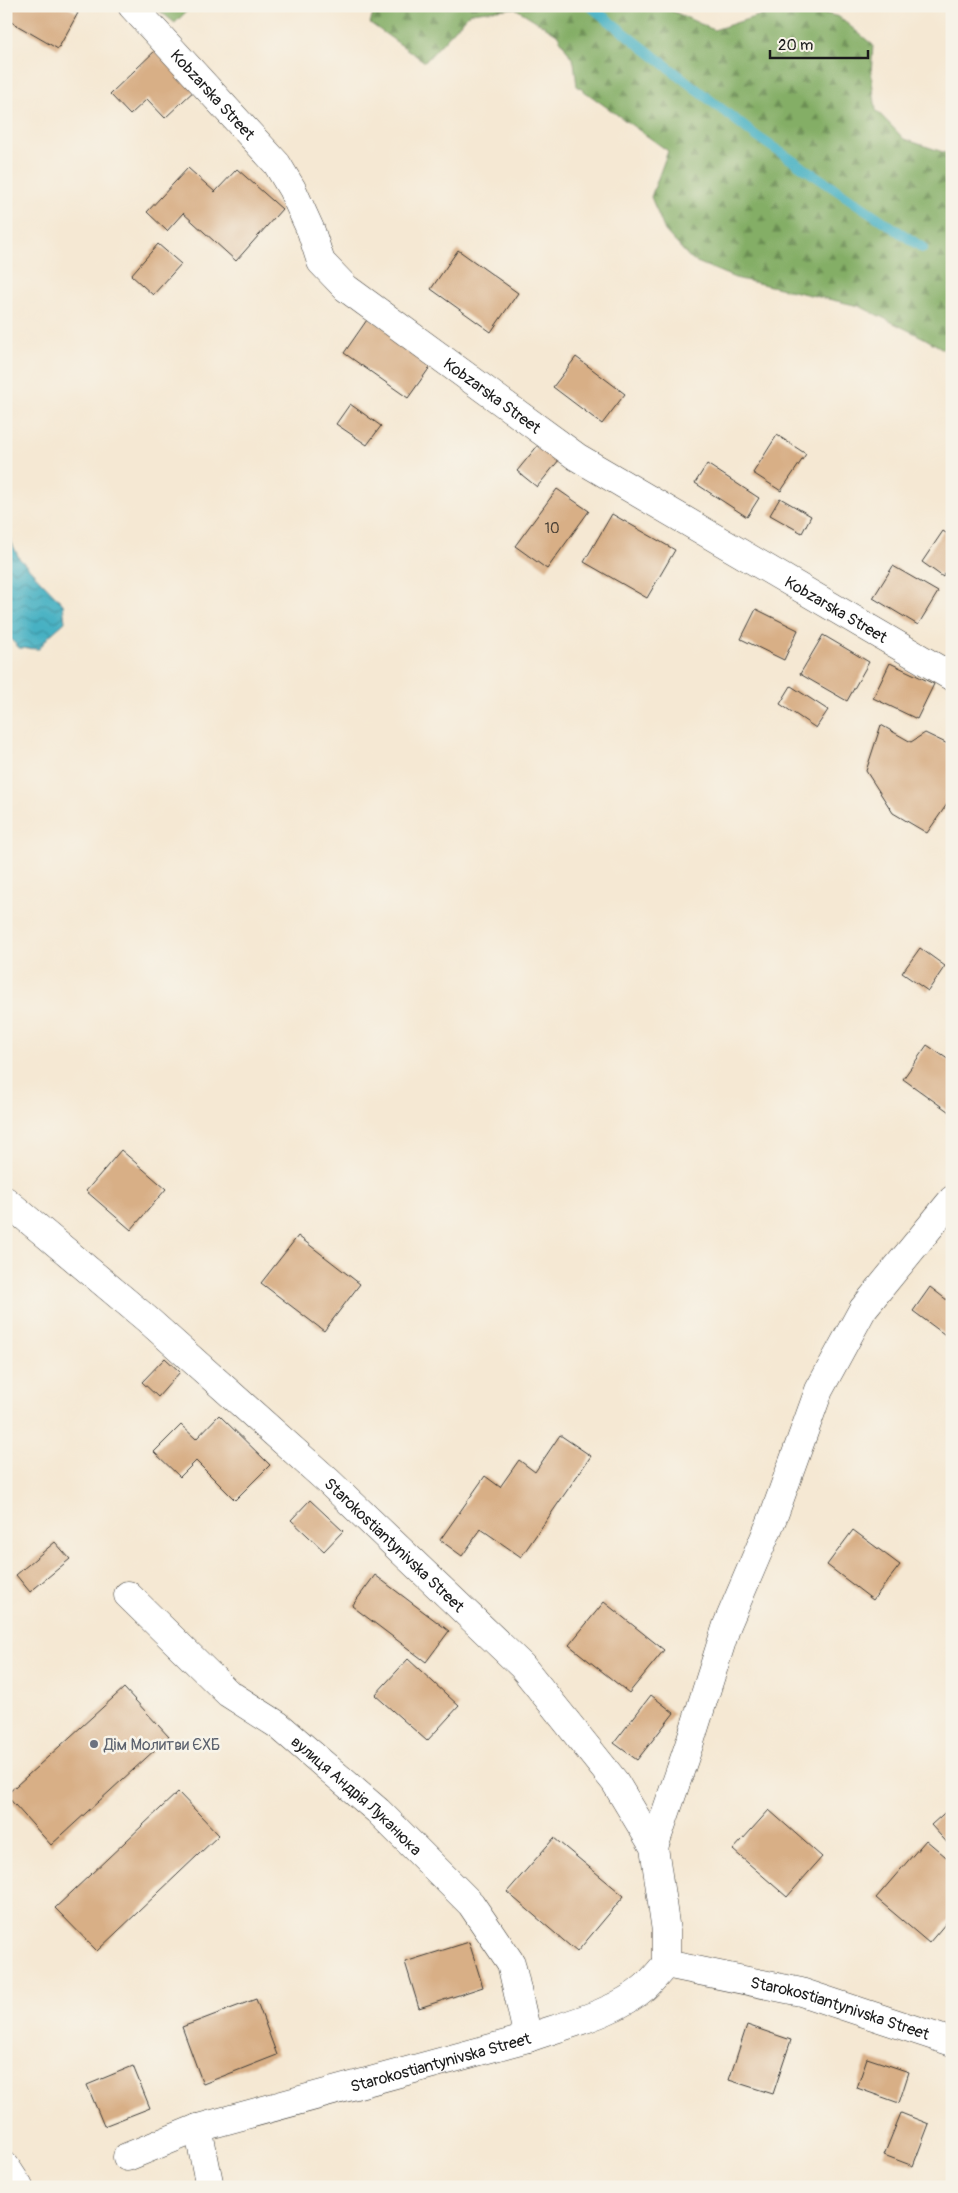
<svg xmlns="http://www.w3.org/2000/svg" width="958" height="2193" viewBox="0 0 958 2193" font-family="Pangolin,sans-serif">
<style>
.forest{fill:url(#forest-firs);stroke:#506541}
.water{fill:url(#water-waves);stroke:#316670}
.lines{fill:none;stroke-linecap:round;stroke-linejoin:round}
.stream{stroke:#46b1c3;stroke-width:10}
.building{fill:#d8af86}
.minor-casing{stroke:#3d3b37;stroke-width:29}
.major-casing{stroke:#3d3b37;stroke-width:29}
.minor{stroke:#fff;stroke-width:28}
.major{stroke:#fff;stroke-width:28}
.worship-dot{fill:#6b7280;stroke:#f7f3e8;stroke-width:2}
.labels{text-anchor:middle;stroke-width:5;stroke-linejoin:round;paint-order:stroke}
.number-label{font-size:14px;fill:#4b4136}
.street-label{font-size:16px;fill:#1c1c1c;stroke:#f7f3e8}
.worship-label{font-size:16px;fill:#5b616d;stroke:#f7f3e8;text-anchor:start}
</style>
<defs>
<pattern id="forest-firs" width="22" height="20" patternUnits="userSpaceOnUse" patternTransform="scale(1.25)"><rect width="22" height="20" fill="#84ae66"/><path d="M5 1l3.5 6h-7zM16 11l3.5 6h-7z" fill="#6b8d53"/></pattern>
<pattern id="water-waves" width="16" height="10" patternUnits="userSpaceOnUse" patternTransform="scale(1.25)"><rect width="16" height="10" fill="#46b1c3"/><path d="M0 5q4-4 8 0t8 0" fill="none" stroke="#3a8f9e"/></pattern>
</defs>
<rect width="100%" height="100%" fill="#f7f3e8"/>
<filter id="ink" filterUnits="userSpaceOnUse"><feTurbulence type="fractalNoise" baseFrequency=".02" numOctaves="2"/><feDisplacementMap in="SourceGraphic" scale="10" xChannelSelector="R" yChannelSelector="G"/><feConvolveMatrix kernelMatrix="1 2 1 2 8 2 1 2 1" color-interpolation-filters="sRGB"/></filter>
<filter id="wash" filterUnits="userSpaceOnUse"><feTurbulence type="fractalNoise" baseFrequency=".0096" numOctaves="4" result="noise"/><feDisplacementMap in="SourceGraphic" scale="20" xChannelSelector="R" yChannelSelector="G"/><feGaussianBlur stdDeviation="1.12" result="paint"/><feColorMatrix in="noise" values="0 0 0 0 0 0 0 0 0 0 0 0 0 0 0 0 0 1.4 0 .05"/><feComposite in="paint" operator="in"/></filter>
<g filter="url(#wash)">
<rect width="100%" height="100%" fill="#f5e8d3"/>
<path class="forest" d="M 153,6 L 192,6 L 175,23 Z
M 376,6 L 667,6 L 670,10 L 714,30 L 751,18 L 797,6 L 839,17 L 873,45 L 871,74 L 876,110 L 904,139 L 952,155 L 952,354 L 924,338 L 859,306 L 735,278 L 692,260 L 665,231 L 651,197 L 668,151 L 577,86 L 574,62 L 557,34 L 515,8 L 470,13 L 425,62 L 370,23 Z"/>
<path class="water" d="M 6,531 L 19,558 L 63,604 L 65,622 L 49,636 L 39,649 L 19,648 L 6,634 Z"/>
<g class="lines">
<path class="stream" d="M 590,6 L 756,136 L 923,248"/>
</g>
<g id="blocks">
<path class="building" d="M 6,6 L 65,6 L 78,13 L 58,49 L 6,19 Z
M 159,47 L 198,87 L 165,118 L 147,99 L 130,115 L 110,94 Z
M 188,168 L 215,192 L 237,169 L 282,209 L 236,261 L 183,213 L 167,231 L 147,212 Z
M 158,244 L 181,264 L 153,295 L 131,275 Z
M 458,250 L 518,293 L 491,332 L 431,289 Z
M 369,317 L 433,363 L 408,398 L 344,353 Z
M 576,357 L 625,394 L 602,424 L 553,387 Z
M 350,404 L 381,426 L 367,445 L 336,424 Z
M 777,435 L 806,454 L 781,491 L 753,473 Z
M 539,444 L 559,460 L 537,487 L 517,471 Z
M 707,464 L 759,498 L 747,517 L 695,483 Z
M 557,489 L 589,511 L 547,569 L 515,546 Z
M 780,498 L 811,516 L 802,533 L 770,515 Z
M 612,514 L 675,550 L 647,598 L 584,562 Z
M 943,531 L 952,537 L 952,563 L 943,577 L 922,562 Z
M 893,566 L 938,592 L 918,625 L 873,598 Z
M 756,609 L 798,630 L 784,660 L 741,639 Z
M 823,635 L 869,662 L 847,701 L 800,674 Z
M 890,663 L 934,684 L 917,719 L 873,698 Z
M 791,686 L 828,710 L 816,728 L 780,704 Z
M 881,725 L 911,742 L 925,733 L 952,746 L 952,797 L 927,833 L 893,813 L 866,771 Z
M 920,948 L 945,966 L 928,991 L 902,973 Z
M 927,1045 L 952,1062 L 952,1114 L 903,1079 Z
M 121,1150 L 166,1189 L 131,1230 L 86,1191 Z
M 298,1236 L 360,1284 L 324,1331 L 261,1283 Z
M 930,1287 L 952,1304 L 952,1340 L 913,1311 Z
M 165,1358 L 180,1372 L 158,1397 L 142,1382 Z
M 219,1415 L 270,1465 L 235,1500 L 196,1461 L 180,1477 L 154,1452 L 181,1425 L 196,1439 Z
M 560,1435 L 591,1456 L 521,1557 L 481,1529 L 462,1556 L 440,1540 L 485,1476 L 500,1487 L 519,1460 L 535,1472 Z
M 310,1500 L 343,1531 L 324,1551 L 291,1520 Z
M 853,1530 L 900,1565 L 873,1600 L 827,1565 Z
M 55,1542 L 70,1559 L 30,1592 L 16,1575 Z
M 375,1575 L 449,1631 L 426,1662 L 352,1606 Z
M 604,1602 L 664,1650 L 629,1693 L 569,1645 Z
M 408,1659 L 459,1706 L 427,1741 L 375,1695 Z
M 124,1688 L 169,1737 L 51,1845 L 6,1795 Z
M 651,1695 L 674,1713 L 637,1760 L 614,1743 Z
M 178,1792 L 219,1835 L 97,1951 L 55,1908 Z
M 952,1806 L 952,1848 L 931,1825 Z
M 769,1810 L 822,1857 L 787,1897 L 733,1850 Z
M 554,1838 L 624,1896 L 577,1952 L 507,1892 Z
M 926,1840 L 952,1862 L 952,1916 L 929,1943 L 876,1898 Z
M 469,1942 L 483,1987 L 419,2008 L 405,1962 Z
M 256,1999 L 277,2055 L 203,2084 L 182,2027 Z
M 747,2025 L 791,2040 L 773,2094 L 729,2080 Z
M 867,2058 L 909,2072 L 899,2103 L 857,2088 Z
M 133,2066 L 150,2108 L 104,2126 L 87,2085 Z
M 901,2113 L 929,2124 L 913,2166 L 884,2155 Z"/>
</g>
</g>
<g filter="url(#ink)">
<use href="#blocks" fill-opacity="0" stroke="#3d3b37" stroke-width="1"/>
<g class="lines">
<g class="minor-casing">
<g id="minor">
<path id="s1" d="M 132,6 L 277,164 L 292,189 L 311,231 L 321,262 L 346,288 L 577,457 L 952,677"/>
<path id="s2" d="M 6,1201 L 148,1320 L 328,1481 L 522,1666 L 615,1782 L 654,1847 L 666,1931 L 666,1964"/>
<path id="s3" d="M 128,1595 L 228,1693 L 278,1725 L 378,1811 L 471,1904 L 511,1963 L 528,2038"/>
<path d="M 654,1847 L 689,1745 L 727,1625 L 774,1515 L 819,1390 L 863,1309 L 952,1200"/>
<path d="M 198,2128 L 210,2187"/>
<path id="s4" d="M 127,2157 L 198,2128 L 528,2038 C 565,2025 616,2013 645,1987 C 653,1980 659,1972 666,1964 L 801,1992 L 952,2042"/>
</g>
</g>
<g class="major-casing">
<path id="major" d="M 6,2167 L 19,2187"/>
</g>
<use href="#minor" class="minor"/>
<use href="#major" class="major"/>
</g>
</g>
<circle class="worship-dot" cx="94" cy="1744" r="5"/>
<g class="labels">
<g class="number-label">
<text x="552" y="533">10</text>
</g>
<g class="street-label">
<text dy="6" stroke="none"><textPath href="#s1" startOffset="120">Kobzarska Street</textPath></text>
<text dy="6" stroke="none"><textPath href="#s1" startOffset="540">Kobzarska Street</textPath></text>
<text dy="6" stroke="none"><textPath href="#s1" startOffset="945">Kobzarska Street</textPath></text>
<text dy="6" stroke="none"><textPath href="#s2" startOffset="519">Starokostiantynivska Street</textPath></text>
<text dy="6" stroke="none"><textPath href="#s3" startOffset="305">вулиця Андрія Луканюка</textPath></text>
<text dy="6" stroke="none"><textPath href="#s4" startOffset="758">Starokostiantynivska Street</textPath></text>
<text dy="6" stroke="none"><textPath href="#s4" startOffset="328">Starokostiantynivska Street</textPath></text>
</g>
<g class="worship-label">
<text x="104" y="1750">Дім Молитви ЄХБ</text>
</g>
</g>
<rect width="958" height="2193" fill="none" stroke="#f7f3e8" stroke-width="25"/>
<path d="M770 50v8h98v-8" fill="none" stroke="#1c1c1c" stroke-width="2.5"/>
<text x="778" y="50" font-size="15" fill="#1c1c1c" stroke="#f7f3e8" stroke-width="4" paint-order="stroke">20 m</text>
</svg>
